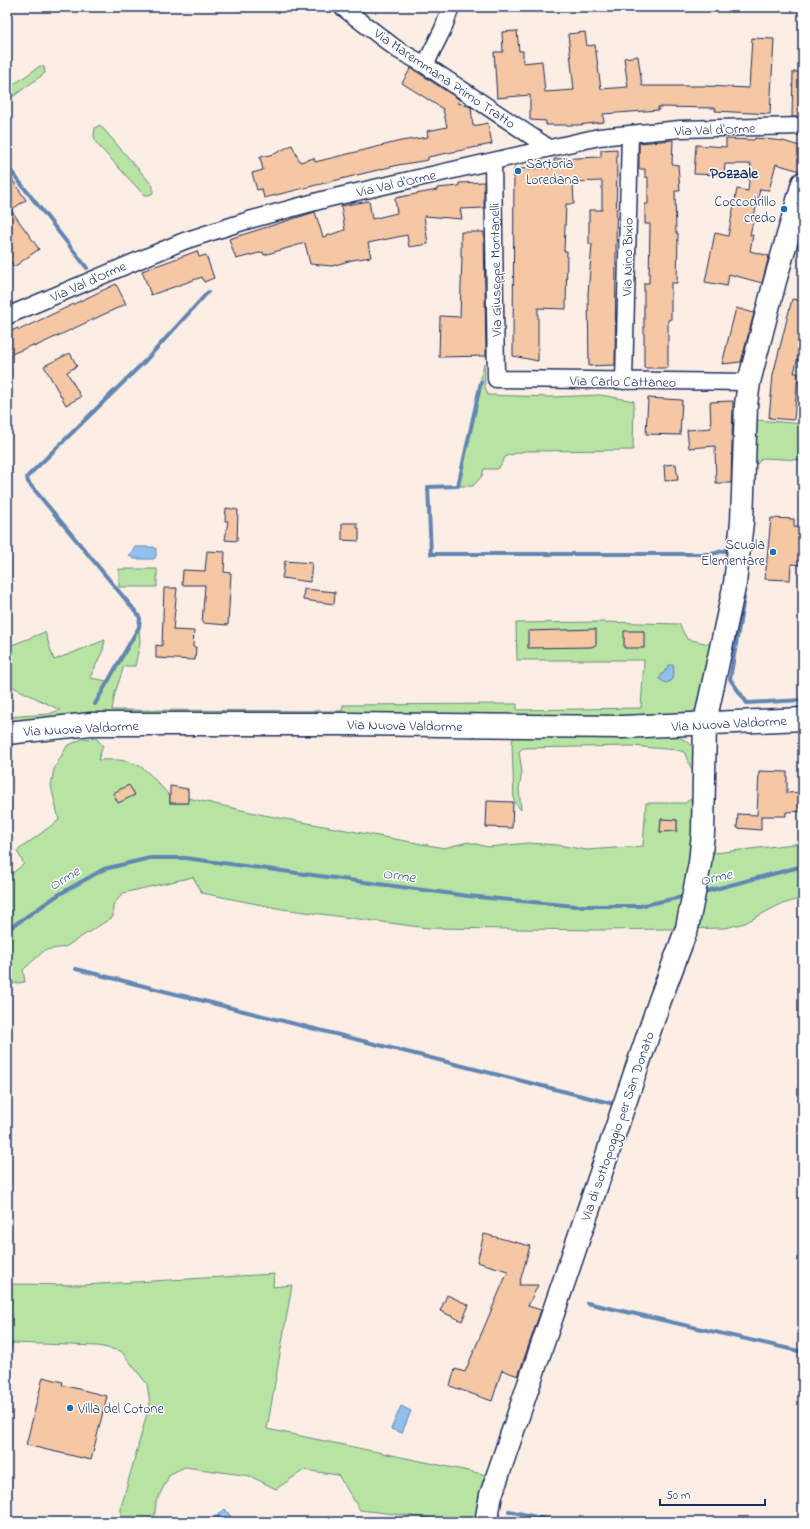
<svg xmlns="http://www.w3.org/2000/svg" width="810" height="1529" viewBox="0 0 810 1529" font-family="'Indie Flower',sans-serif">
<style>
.green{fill:#b7e4a2;stroke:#698a80;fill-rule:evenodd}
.water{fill:#91c0ec;stroke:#6286b3}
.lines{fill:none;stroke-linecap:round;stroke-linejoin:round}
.stream{stroke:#6286b3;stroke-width:4}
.building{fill:#f5c7a4;stroke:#1b2f5e}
.street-casing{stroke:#1b2f5e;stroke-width:19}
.secondary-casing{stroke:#1b2f5e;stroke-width:25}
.street{stroke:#fff;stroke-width:16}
.secondary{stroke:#fff;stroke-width:22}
.poi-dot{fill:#1f6fb2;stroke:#fff;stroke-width:1.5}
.labels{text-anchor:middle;stroke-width:3;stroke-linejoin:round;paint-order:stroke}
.street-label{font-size:14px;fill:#1b2f5e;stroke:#fff}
.poi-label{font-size:14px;fill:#1b2f5e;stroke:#fff;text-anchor:start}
.water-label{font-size:15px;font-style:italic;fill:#3e5a89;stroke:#fff}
.quarter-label{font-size:16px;font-weight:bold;fill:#1b2f5e;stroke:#fff}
</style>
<rect width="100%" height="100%" fill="#fceee4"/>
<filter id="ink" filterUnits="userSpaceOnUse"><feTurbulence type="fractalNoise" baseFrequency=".025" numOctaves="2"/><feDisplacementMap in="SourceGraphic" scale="8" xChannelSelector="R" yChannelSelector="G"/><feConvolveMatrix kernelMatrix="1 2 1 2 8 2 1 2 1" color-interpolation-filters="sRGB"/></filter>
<g filter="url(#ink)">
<path class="green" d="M 40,66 L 44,67 L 45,73 L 7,101 L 7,89 Z
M 100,125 L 153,186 L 153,193 L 149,195 L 144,195 L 96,143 L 94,136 L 95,128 Z
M 484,364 L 485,387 L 488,395 L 550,397 L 601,395 L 634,401 L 633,450 L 525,451 L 506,456 L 498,469 L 484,469 L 482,476 L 473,486 L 458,486 Z
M 757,420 L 803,424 L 803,460 L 762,458 L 757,464 L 753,466 Z
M 119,569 L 157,569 L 157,587 L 119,587 Z
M 601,622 L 679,624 L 687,639 L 709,644 L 721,641 L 704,700 L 697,709 L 687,714 L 7,733 L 7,717 L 49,714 L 60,710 L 7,684 L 7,647 L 45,632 L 54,660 L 105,640 L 103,650 L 90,678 L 108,681 L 139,627 L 140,643 L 135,666 L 124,666 L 115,693 L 112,710 L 342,711 L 343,705 L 517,704 L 517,710 L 641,708 L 644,660 L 517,660 L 516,623 ZM 674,667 L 671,681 L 659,679 L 667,668 Z
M 514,735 L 673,736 C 693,740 699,751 699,771 L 693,772 L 684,752 L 677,750 L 632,746 L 523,748 L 519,751 L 522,772 L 519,789 L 521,810 L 514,802 L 512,742 Z
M 96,738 L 103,746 L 98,760 C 141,758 143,767 170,796 L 170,803 L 188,803 L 188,798 L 264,815 L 444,848 L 468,842 L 488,847 L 528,843 L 558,845 L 587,850 L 643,846 L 646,803 L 685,803 L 694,797 L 701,851 L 714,853 L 803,843 L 803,898 L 779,905 L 745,923 L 725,928 L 601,930 L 428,928 L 282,909 L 202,893 L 193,877 L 123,893 L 113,905 L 113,917 L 65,947 L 45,950 L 23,970 L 25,982 L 10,984 L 7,989 L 7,877 L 24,864 L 17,851 L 59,820 L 51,786 L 54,769 L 67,746 L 82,739 ZM 661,820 L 677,820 L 677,830 L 660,832 Z
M 274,1274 L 273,1287 L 292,1285 L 267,1429 L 497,1477 L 486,1522 L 463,1522 L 360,1510 L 338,1475 L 304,1470 L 276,1489 L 250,1476 L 185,1467 L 170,1474 L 156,1502 L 154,1522 L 121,1522 L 121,1507 L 150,1403 L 147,1384 L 121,1351 L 98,1346 L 12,1343 L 7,1369 L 7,1284 L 83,1285 Z"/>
<path class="water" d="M 135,547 L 154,547 L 156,549 L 156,556 L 154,559 L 134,559 L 129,555 Z
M 669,665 L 673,665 L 674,674 L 671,681 L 666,683 L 659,679 Z
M 401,1406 L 411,1411 L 402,1433 L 391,1429 Z
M 225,1509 L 232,1518 L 227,1522 L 214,1522 L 212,1520 Z"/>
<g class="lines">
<path class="stream" d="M 7,166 L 87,268
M 481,382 L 458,486 L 428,487 L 431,554 L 712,554 L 727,550
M 744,598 L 730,679 L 747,703 L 803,700
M 95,704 L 139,627 L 140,618 L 136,612 L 28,482 L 27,477 L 146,360 L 208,292
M 700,893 L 803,866
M 7,930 L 58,895 L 104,869 L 150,858 L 185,858 L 468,896 L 575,906 L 640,906 L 686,896
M 76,969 L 614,1104
M 587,1303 L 803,1352
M 509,1511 L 559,1522"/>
</g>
<path class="building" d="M 517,31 L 519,51 L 523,51 L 523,63 L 542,61 L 545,92 L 574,90 L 568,34 L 585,32 L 587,46 L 595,45 L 601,89 L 628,87 L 624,58 L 638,56 L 642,86 L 705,86 L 749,88 L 752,38 L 774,39 L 770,114 L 715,111 L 716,108 L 658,107 L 659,110 L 603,114 L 604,122 L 578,125 L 546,125 L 546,121 L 530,120 L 530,95 L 497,98 L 494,52 L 503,52 L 502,32 Z
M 411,68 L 460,100 L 458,103 L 471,107 L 473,126 L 488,123 L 492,144 L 428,157 L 428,160 L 398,165 L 264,198 L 262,189 L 257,190 L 252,173 L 263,170 L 260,157 L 274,154 L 292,145 L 300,162 L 314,158 L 315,162 L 401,141 L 428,137 L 427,131 L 447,127 L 443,109 L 402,83 Z
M 793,72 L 803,72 L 803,117 L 792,117 Z
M 755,138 L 783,141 L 803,147 L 803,160 L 800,171 L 776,164 L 769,190 L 760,189 L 750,235 L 753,235 L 750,251 L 769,256 L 762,283 L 729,274 L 727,286 L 705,282 L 715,233 L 728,236 L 737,189 L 748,191 L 751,164 L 725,164 L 724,175 L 694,174 L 696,145 L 726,147 L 726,139 L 754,140 Z
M 673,140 L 672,164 L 678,165 L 680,191 L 675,191 L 676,233 L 678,233 L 677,283 L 671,283 L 671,319 L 668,320 L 668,368 L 644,368 L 644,283 L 649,283 L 650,224 L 645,224 L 645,204 L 648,204 L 648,177 L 645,177 L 645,169 L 639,169 L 639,143 Z
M 617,149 L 615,365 L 589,366 L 588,294 L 592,244 L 589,244 L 589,210 L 602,210 L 602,181 L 573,182 L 574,204 L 566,204 L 564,251 L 567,251 L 566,309 L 538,308 L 538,361 L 513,356 L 514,169 L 555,168 L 554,159 L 601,157 L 601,150 Z
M 7,172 L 26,200 L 11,210 L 39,249 L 14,267 L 7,256 Z
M 484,182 L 484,208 L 460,209 L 462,219 L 424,216 L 428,244 L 409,247 L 407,235 L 368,243 L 371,257 L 352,260 L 332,266 L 310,264 L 305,243 L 264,255 L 263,252 L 236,259 L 229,239 L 315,212 L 323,237 L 345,230 L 341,206 L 369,201 L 372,219 L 397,213 L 395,198 L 437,190 L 437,188 L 459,186 L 459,183 Z
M 461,232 L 484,232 L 486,356 L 439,357 L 440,316 L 460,317 L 462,257 L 461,257 Z
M 197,251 L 199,257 L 206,255 L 214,278 L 204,282 L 202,277 L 151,295 L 142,271 Z
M 116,284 L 126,304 L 34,347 L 33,345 L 7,356 L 7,333 L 18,328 L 19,330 Z
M 792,299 L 803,301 L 803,337 L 794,373 L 798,373 L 794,420 L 769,418 L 773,375 Z
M 736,308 L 754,313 L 741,362 L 722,364 Z
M 70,353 L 77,366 L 67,372 L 81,397 L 66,405 L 44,366 Z
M 648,398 L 682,400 L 680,435 L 646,434 Z
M 733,401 L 731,483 L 716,483 L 715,446 L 689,448 L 687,430 L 711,428 L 710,402 Z
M 676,464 L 678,480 L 665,481 L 664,465 Z
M 226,508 L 238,510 L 237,541 L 225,540 L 228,521 L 225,521 Z
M 771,518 L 794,519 L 794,527 L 803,528 L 803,565 L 791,564 L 790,580 L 765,579 Z
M 342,523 L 357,523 L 357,528 L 359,528 L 359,541 L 342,540 Z
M 207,551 L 225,552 L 224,572 L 231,573 L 228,625 L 202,623 L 205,585 L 182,585 L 183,570 L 205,571 Z
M 285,561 L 312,563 L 310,582 L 282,578 Z
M 164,588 L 177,588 L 173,630 L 194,631 L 193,647 L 196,647 L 195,660 L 156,658 L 156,645 L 162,646 Z
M 304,589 L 335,592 L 334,604 L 303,600 Z
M 596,629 L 596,645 L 591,647 L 528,648 L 528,631 Z
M 624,631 L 644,631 L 644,648 L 624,648 Z
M 759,771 L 787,772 L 787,793 L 803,792 L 803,811 L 786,812 L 786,816 L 761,816 L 761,830 L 737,828 L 738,814 L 757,815 Z
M 129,785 L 135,795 L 118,803 L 113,793 Z
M 170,786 L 188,789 L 188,803 L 170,803 Z
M 487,801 L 513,802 L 512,828 L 486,827 Z
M 661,819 L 677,820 L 677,831 L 660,832 Z
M 484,1234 L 530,1246 L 519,1285 L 538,1285 L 528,1306 L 541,1310 L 518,1376 L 502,1370 L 492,1401 L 450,1386 L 455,1369 L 465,1372 L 508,1271 L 477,1262 Z
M 447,1295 L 469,1305 L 462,1321 L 440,1311 Z
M 43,1377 L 63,1382 L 62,1385 L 107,1396 L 91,1460 L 26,1445 Z"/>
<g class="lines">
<g class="street-casing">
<path id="street" d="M 342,7 L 398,50 L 425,65 L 549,148
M 425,65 L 443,29 L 451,7
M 493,161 L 496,379 L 749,382
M 7,316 L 184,241 L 249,220 L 326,199 L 599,137 L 680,129 L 803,126
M 624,381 L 630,134"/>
</g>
<g class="secondary-casing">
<path id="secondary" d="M 7,733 L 91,724 L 346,724 L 622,727 L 803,719
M 486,1522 L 491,1495 L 660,1000 L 687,928 L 700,863 L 703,833 L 705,722 L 735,583 L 742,522 L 746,405 L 749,382 L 775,281 L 803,183"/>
</g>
<use href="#street" class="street"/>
<use href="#secondary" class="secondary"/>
</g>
</g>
<g class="poi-dot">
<circle cx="518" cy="171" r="4"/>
<circle cx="784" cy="209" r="4"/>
<circle cx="773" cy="552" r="4"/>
<circle cx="70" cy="1408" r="4"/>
</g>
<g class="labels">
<g class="street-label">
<text transform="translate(445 78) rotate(34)" y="5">Via Maremmana Primo Tratto</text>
<text transform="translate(715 129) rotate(-2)" y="5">Via Val d'Orme</text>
<text transform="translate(396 183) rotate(-13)" y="5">Via Val d'Orme</text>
<text transform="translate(627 257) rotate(-89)" y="5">Via Nino Bixio</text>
<text transform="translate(495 270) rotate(-91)" y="5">Via Giuseppe Montanelli</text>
<text transform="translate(88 281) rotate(-24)" y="5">Via Val d'Orme</text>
<text transform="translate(623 381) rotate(1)" y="5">Via Carlo Cattaneo</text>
<text transform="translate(729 723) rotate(-3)" y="5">Via Nuova Valdorme</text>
<text transform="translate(405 725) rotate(1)" y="5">Via Nuova Valdorme</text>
<text transform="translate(81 728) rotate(-3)" y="5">Via Nuova Valdorme</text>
<text transform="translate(617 1126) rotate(-71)" y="5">Via di sottopoggio per San Donato</text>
</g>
<g class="poi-label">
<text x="526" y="168">Sartoria<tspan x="526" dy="16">Loredana</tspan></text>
<text x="776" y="206" text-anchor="end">Coccodrillo<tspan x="776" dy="16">credo</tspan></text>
<text x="765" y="549" text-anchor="end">Scuola<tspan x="765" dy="16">Elementare</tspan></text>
<text x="78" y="1413">Villa del Cotone</text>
</g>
<g class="water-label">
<text transform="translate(399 875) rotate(8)" y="5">Orme</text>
<text transform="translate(716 877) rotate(-13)" y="5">Orme</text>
<text transform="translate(64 878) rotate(-31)" y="5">Orme</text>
</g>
<g class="quarter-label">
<text x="734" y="178">Pozzale</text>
</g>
</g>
<rect width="810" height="1529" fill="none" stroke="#fff" stroke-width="24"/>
<rect x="12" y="12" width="786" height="1505" fill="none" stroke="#1b2f5e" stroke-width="1.5" filter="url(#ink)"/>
<path d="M660 1499v6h105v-6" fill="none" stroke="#1b2f5e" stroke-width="2"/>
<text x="666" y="1499" font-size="12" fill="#1b2f5e" stroke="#ffffff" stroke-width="3" paint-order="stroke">50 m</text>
</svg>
